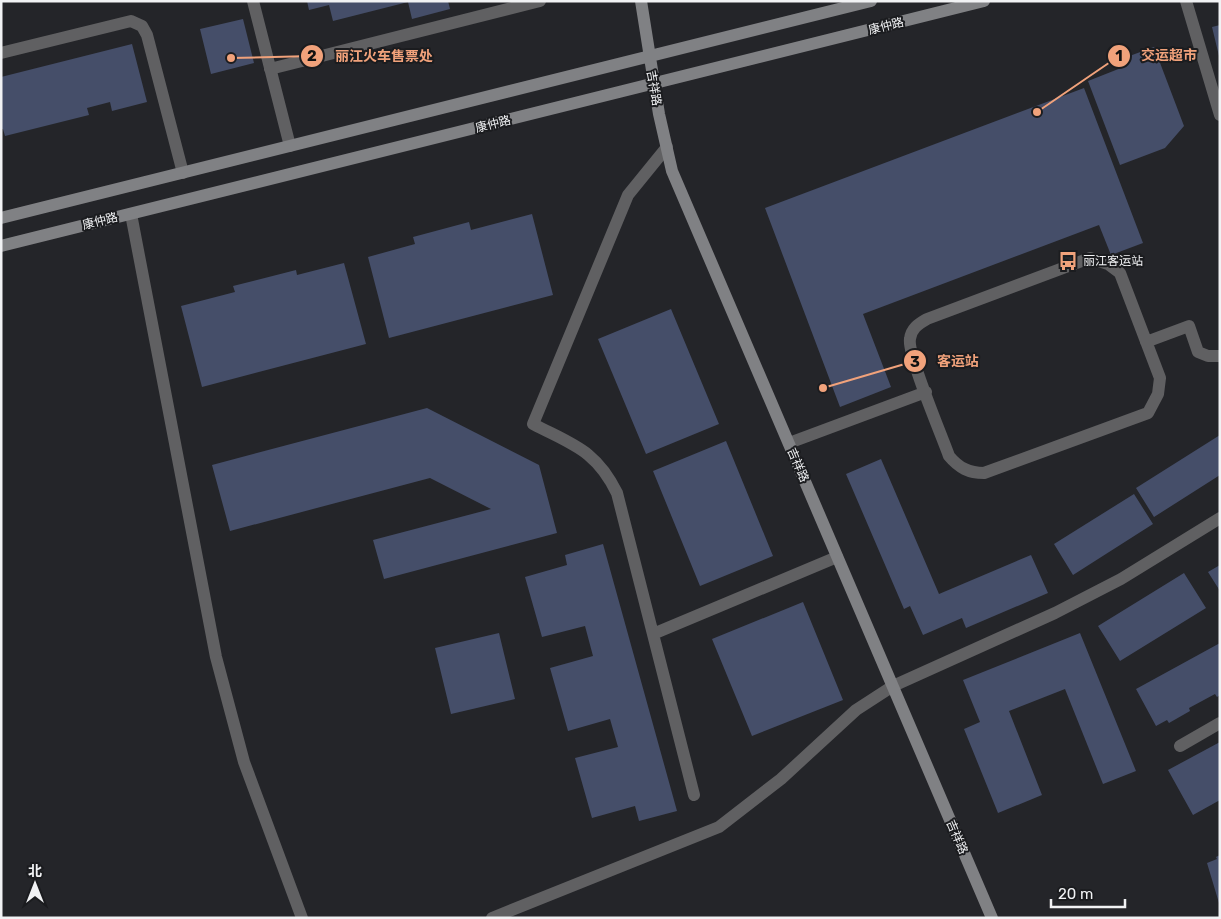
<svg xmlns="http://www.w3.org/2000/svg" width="1221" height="919" viewBox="0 0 1221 919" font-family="Rubik,'Noto Sans SC',sans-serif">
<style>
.building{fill:#454e69}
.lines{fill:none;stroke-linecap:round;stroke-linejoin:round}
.lane{stroke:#606062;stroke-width:12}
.street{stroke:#606062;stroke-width:12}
.secondary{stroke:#808184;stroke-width:12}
.labels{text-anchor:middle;stroke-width:4;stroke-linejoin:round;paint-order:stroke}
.street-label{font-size:12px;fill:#f1f2f4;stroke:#1b1c1f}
.poi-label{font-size:12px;fill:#f1f2f4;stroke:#1b1c1f;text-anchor:start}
.leader{fill:none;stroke:#f1a27b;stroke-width:2}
.callout-dot{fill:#f1a27b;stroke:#1b1c1f;stroke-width:2}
.mark-label{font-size:15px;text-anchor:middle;font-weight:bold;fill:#111}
.callout-label{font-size:14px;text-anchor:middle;font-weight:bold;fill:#f1a27b;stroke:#1b1c1f;stroke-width:4;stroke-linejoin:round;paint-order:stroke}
</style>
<rect width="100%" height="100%" fill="#242529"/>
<path class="building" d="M 307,1 L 448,1 L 450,9 L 412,19 L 408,2 L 333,21 L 329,5 L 309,10 Z
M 243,19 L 254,63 L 211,74 L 200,29 Z
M 1220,25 L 1220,56 L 1219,56 L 1212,27 Z
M 132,44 L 147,102 L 112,111 L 110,102 L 87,108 L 89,115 L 5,136 L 3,129 L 1,129 L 1,77 Z
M 1154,47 L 1184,126 L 1165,148 L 1120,165 L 1088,81 L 1126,66 L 1124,58 Z
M 1084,88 L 1143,243 L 1111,255 L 1099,225 L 863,314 L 891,387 L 840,407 L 765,208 Z
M 532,214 L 553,295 L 389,338 L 368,257 L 415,244 L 413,237 L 469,222 L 471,230 Z
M 344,263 L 366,344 L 202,387 L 181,306 L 235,292 L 233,286 L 296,270 L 297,275 Z
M 671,309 L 719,424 L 646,454 L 598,339 Z
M 427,408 L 539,465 L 557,533 L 384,579 L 373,540 L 491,509 L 430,478 L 230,531 L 212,465 Z
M 1220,435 L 1220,475 L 1154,517 L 1136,488 Z
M 726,441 L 773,556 L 700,586 L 653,471 Z
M 881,459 L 939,594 L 1031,555 L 1048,593 L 966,628 L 962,618 L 923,635 L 910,606 L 904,609 L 846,474 Z
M 1134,494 L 1153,524 L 1073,575 L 1054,544 Z
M 603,544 L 677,811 L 639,821 L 635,806 L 592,818 L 575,758 L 618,747 L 610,719 L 568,731 L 550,668 L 593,656 L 585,626 L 542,637 L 525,577 L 567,565 L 565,555 Z
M 1220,565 L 1220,591 L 1208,572 Z
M 1184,573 L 1206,608 L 1120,661 L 1098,626 Z
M 803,602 L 843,700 L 752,736 L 712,639 Z
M 499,633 L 515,699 L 451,714 L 435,648 Z
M 1080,633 L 1136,771 L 1103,784 L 1065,689 L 1009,711 L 1042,795 L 998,813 L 964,729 L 980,722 L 963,680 Z
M 1220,643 L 1220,695 L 1217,697 L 1215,694 L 1189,708 L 1190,711 L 1169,723 L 1167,720 L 1156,726 L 1136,689 Z
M 1220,742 L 1220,800 L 1193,815 L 1168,770 Z
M 1220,855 L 1220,903 L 1219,903 L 1207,863 L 1217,859 L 1216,857 Z"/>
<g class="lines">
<path class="lane" d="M 253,1 L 290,146
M 1186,1 L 1220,115
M 1,53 L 131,21 L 142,26 L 147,35 L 183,173
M 270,69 L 540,1
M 667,147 L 628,195 L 533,424 C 573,445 596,450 617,493 L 694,795
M 1090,258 L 1108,264 L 1120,273 L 1160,378 L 1158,394 L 1148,413 L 984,473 C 969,473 959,468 949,456 C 942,436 907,354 910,339 C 911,329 918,324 927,319 Z
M 1146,342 L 1189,326 L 1198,352 L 1208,356 L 1220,356
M 789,443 L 926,392
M 653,634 L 837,557
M 1180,746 L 1220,723"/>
<path class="street" d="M 131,214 L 216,657 L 244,762 L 302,918
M 492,918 L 719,827 L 781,779 L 856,710 L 893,686 L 1055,613 L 1121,579 L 1220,518"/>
<path class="secondary" d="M 641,1 L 659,114 L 672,171 L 992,918
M 1,218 L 871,1
M 1,246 L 984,1"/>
</g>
<defs>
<g id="bus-bare" transform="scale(1.5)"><path d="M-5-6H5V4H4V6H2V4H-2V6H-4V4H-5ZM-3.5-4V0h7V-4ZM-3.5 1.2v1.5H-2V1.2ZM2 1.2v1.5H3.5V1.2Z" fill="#f1a27b" stroke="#1b1c1f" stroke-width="2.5" paint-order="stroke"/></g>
</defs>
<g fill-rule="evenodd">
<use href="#bus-bare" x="1068" y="261"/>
</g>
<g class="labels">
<g class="street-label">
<text transform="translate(886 26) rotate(-14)" y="4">康仲路</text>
<text transform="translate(654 88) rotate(80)" y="4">吉祥路</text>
<text transform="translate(493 124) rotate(-14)" y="4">康仲路</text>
<text transform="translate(100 221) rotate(-14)" y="4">康仲路</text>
<text transform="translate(798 465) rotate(67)" y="4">吉祥路</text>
<text transform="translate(957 837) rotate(67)" y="4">吉祥路</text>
</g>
<g class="poi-label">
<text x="1083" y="265">丽江客运站</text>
</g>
</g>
<path class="leader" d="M1037 112L1119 56M231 58L312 56M823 388L915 361"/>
<g class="callout-dot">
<circle cx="1037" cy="112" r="5"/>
<circle cx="231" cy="58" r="5"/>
<circle cx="823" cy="388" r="5"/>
<circle cx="1119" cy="56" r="12"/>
<circle cx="312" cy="56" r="12"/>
<circle cx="915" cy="361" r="12"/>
</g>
<g class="mark-label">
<text x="1119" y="61">1</text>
<text x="312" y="61">2</text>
<text x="915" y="367">3</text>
</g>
<g class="callout-label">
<text x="1169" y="60">交运超市</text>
<text x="384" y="61">丽江火车售票处</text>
<text x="958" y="366">客运站</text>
</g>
<rect width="1221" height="919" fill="none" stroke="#f1f2f4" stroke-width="5"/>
<g transform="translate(35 884)" stroke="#1b1c1f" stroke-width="4" paint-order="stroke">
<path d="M0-4L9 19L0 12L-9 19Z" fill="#f1f2f4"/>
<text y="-8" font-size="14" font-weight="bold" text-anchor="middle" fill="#f1f2f4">北</text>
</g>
<path d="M1051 899v8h74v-8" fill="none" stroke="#f1f2f4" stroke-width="2.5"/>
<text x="1058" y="899" font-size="15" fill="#f1f2f4" stroke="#1b1c1f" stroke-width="4" paint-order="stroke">20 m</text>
</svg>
